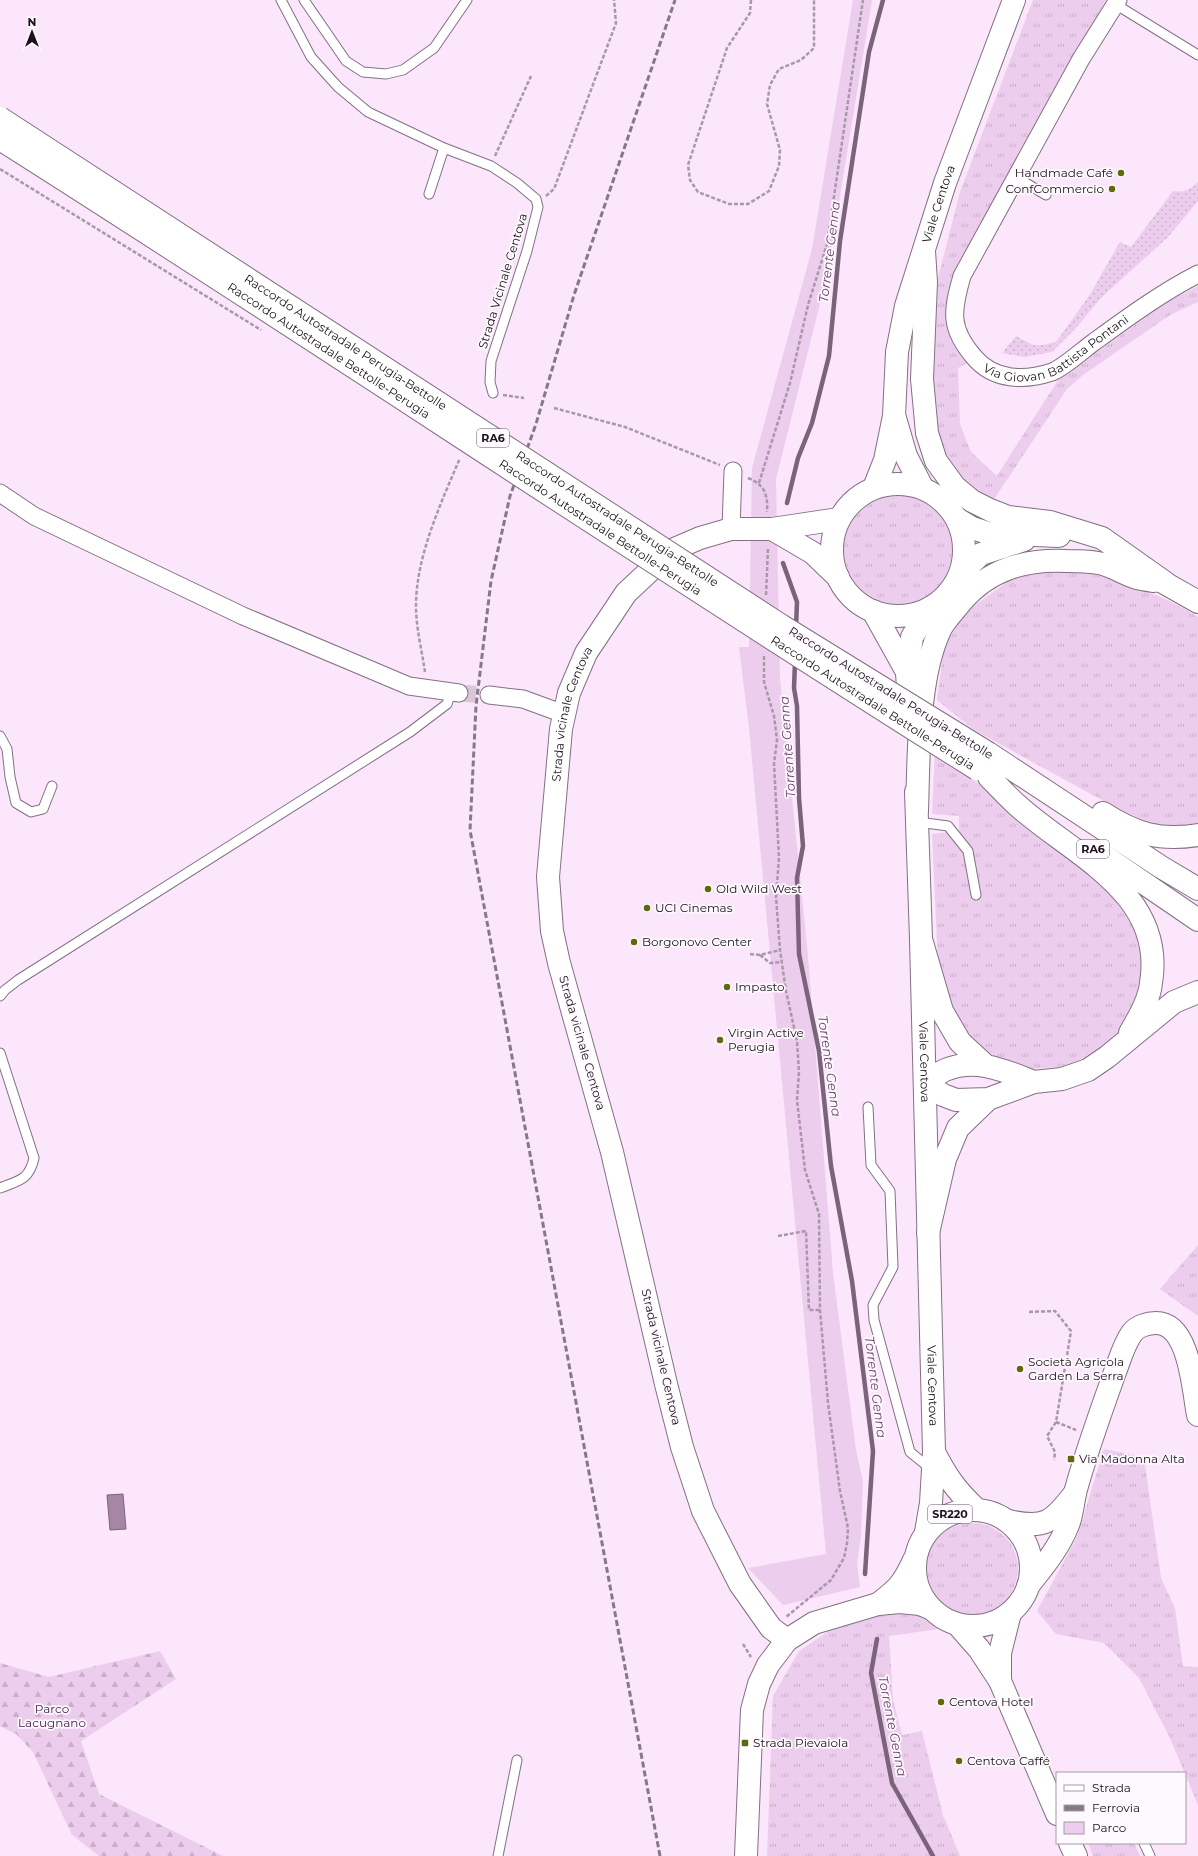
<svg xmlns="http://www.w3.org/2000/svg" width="1198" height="1856" viewBox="0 0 1198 1856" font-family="Montserrat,sans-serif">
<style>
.grass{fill:url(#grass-tufts)}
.forest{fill:url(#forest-firs)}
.park{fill:#edcded}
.garden{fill:url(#garden-dots)}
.water{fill:#a587a5;stroke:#7b647b}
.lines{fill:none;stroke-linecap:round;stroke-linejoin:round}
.stream{stroke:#7b647b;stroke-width:4.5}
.street-tunnel{stroke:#d9c6d9;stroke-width:17;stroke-dasharray:17 8;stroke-linecap:butt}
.lane-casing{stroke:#837083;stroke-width:11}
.street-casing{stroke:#837083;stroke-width:19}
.secondary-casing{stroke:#837083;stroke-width:24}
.primary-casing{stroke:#837083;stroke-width:24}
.highway-casing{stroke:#837083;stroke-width:24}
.path{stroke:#a898a8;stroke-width:2.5;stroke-dasharray:4 2;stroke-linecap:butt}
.lane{stroke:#fff;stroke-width:9}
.street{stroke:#fff;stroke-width:17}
.secondary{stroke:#fff;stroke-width:22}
.primary{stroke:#fff;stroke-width:22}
.highway{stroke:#fff;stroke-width:22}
.rail{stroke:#867986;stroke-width:3;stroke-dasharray:6 3;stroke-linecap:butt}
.highway-bridge-casing{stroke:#837083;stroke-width:24;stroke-linecap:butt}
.highway-bridge{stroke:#fff;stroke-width:22}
.poi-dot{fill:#5f680c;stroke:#fef9fe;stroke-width:1.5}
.labels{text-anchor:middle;stroke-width:3.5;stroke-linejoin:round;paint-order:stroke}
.shield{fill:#fef9fe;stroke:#5e585e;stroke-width:1}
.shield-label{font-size:11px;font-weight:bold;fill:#1a131a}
.poi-label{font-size:12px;fill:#1a131a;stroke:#fef9fe;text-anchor:start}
.street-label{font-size:12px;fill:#1a131a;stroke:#fef9fe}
.park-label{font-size:12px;fill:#421b43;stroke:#fef9fe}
.water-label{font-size:13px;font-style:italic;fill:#6e446f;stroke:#fef9fe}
</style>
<defs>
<pattern id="grass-tufts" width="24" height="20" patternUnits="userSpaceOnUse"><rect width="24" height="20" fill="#edcded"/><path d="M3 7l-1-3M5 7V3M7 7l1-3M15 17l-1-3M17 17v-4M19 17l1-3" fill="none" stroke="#cbafcb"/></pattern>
<pattern id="forest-firs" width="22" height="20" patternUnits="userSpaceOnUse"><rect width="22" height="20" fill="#edcded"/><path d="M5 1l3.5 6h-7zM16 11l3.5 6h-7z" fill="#cbafcb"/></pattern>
<pattern id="garden-dots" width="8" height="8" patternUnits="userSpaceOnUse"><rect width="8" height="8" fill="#edcded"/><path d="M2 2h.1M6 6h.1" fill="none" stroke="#cbafcb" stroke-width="1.8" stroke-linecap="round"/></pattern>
</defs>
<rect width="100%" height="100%" fill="#fbe6fb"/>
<path class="grass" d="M 1033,0 L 1106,0 L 955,271 C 941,306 943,334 969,362 L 958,368 L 960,424 L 971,452 L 997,476 L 1058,380 L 1167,302 L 1198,286 L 1198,302 L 1170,315 L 1083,375 L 1067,389 L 993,501 L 965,483 L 950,462 L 938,435 L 930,380 L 938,278 L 960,192 Z
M844 550a54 54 0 1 1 108 0a54 54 0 1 1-108 0Z
M 1070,568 C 1114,579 1159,592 1198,617 L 1198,823 L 1183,829 L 1144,823 L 974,730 L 937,700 L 944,647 L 965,613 L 1012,578 Z
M 935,752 L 1092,867 L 1134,916 L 1144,957 L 1141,1003 L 1111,1043 L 1069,1066 L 1020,1070 L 984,1050 L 956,1023 L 938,966 L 932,834 L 959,831 L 959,816 L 932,814 Z
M 1198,1245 L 1198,1316 L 1160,1289 Z
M 1104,1449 L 1144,1457 L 1161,1578 L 1175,1608 L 1183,1666 L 1198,1667 L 1198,1805 L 1170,1738 L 1139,1678 L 1104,1643 L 1056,1634 L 1037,1611 L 1077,1537 Z
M926 1569a46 46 0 1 1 92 0a46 46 0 1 1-92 0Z
M 888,1608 L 915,1613 L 939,1629 L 889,1636 L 893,1700 L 902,1735 L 922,1731 L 943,1815 L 960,1856 L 767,1856 L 773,1696 L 799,1651 L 841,1623 Z
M 1088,1843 L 1134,1843 L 1140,1856 L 1093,1856 Z"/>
<path class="forest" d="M 160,1651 L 176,1679 L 81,1741 L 99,1794 L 223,1856 L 99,1856 L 72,1835 L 33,1752 L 16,1734 L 0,1726 L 0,1663 L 49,1677 Z"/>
<path class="park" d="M 853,0 L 872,0 L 827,276 L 776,479 L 780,678 L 808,956 L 833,1273 L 856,1450 L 863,1482 L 861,1536 L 857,1564 L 860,1587 L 783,1605 L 748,1568 L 826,1554 L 749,728 L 739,647 L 749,647 L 752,468 L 812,249 Z"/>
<path class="garden" d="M 1198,182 L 1198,201 L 1168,237 L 1102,297 L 1076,328 L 1052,352 L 1024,357 L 1002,353 L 1016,336 L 1033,345 L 1043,345 L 1056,342 L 1089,296 L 1120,242 L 1131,247 L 1173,191 C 1184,193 1190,190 1198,182 Z"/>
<path class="water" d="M 123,1494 L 126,1529 L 110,1530 L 107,1495 Z"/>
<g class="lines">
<path class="stream" d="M 787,503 L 798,458 L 812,423 L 829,356 L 840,241 L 869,52 L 883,0
M 783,563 L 797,602 L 796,627
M 795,662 L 794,688 L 797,706 L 799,798 L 803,846 L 797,878 L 799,954 L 819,1051 L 831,1166 L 852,1281 L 873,1451 L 865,1574
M 877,1639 L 871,1673 L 892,1783 L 933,1856"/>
<path class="street-tunnel" d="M 459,693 L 489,695"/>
<g class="lane-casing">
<path id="lane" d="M 281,0 L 311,57 L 338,87 L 368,112 L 444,148 L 491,166 L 517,183 L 536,199 L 538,207 L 527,251 L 491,361 L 490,382 L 493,393
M 304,0 L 346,61 L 363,72 L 386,74 L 403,70 L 434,48 L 467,0
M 1115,4 L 1198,55
M 1016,177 L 1046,195
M 429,194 L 444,148
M 0,736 L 7,749 L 10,777 L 16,803 L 31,812 L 43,809 L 52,786
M 918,822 L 948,826 L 968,851 L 976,895
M 0,996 L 5,990 L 18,980 L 410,732 L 447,704 L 451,692
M 0,1053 L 34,1158 C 29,1180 20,1180 0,1188
M 868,1107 L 871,1165 L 890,1191 L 893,1267 L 873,1305 L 874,1320 L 910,1452 L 931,1469
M 1144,1843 L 1150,1856
M 498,1856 L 517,1760"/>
</g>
<g class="street-casing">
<g id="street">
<path id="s1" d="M 1118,0 L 1081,59 L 962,276 C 952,311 949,328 974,357 C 994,381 1025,381 1052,372 C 1063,368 1083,350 1094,342 C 1127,318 1161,293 1198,274"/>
<path d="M 0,493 L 34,516 L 243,616 L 409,686 L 459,693"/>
<path d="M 731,529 L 733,471"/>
<path d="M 489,695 L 523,699 L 564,714"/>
</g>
</g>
<g class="secondary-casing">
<g id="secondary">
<path d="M 895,418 L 906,456 L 922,487"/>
<path id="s2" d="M 874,488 L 885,460 L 894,416 L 897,352 L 906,306 L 945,183 L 1014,0"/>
<path d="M 772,529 L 813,553 L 838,577"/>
<path d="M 1008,1521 C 1045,1529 1052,1523 1075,1493"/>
<path d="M 1028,1586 C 1043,1567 1059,1548 1068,1525 C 1072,1515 1073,1503 1075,1493 C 1086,1452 1101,1411 1115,1372 C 1120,1359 1124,1344 1132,1333 C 1137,1326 1148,1323 1156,1323 C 1190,1323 1193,1390 1198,1415"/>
<path d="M 878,1604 C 898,1589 903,1584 914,1560"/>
<path id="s3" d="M 787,1640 L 771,1628 L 740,1584 L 703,1511 L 682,1447 L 666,1384 L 612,1152 L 559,963 L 552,931 L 548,877 L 561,729 L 569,693 L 586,653 L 626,593 L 672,550 L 700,538 L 731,529 L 772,529 L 839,519"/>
<path d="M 746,1856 L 752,1710 L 759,1684 L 768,1665 L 787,1640 L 814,1623 L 878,1604 L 900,1602 L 920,1604 L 930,1608"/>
</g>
</g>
<g class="primary-casing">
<g id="primary">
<circle cx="898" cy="550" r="66"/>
<path d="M 873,611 L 907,672"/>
<path d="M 910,721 L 907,672 L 912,637 L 930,608"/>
<path id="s4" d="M 916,792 L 921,939 L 934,1452 L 931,1503 L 926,1532"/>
<path d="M 934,1452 C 947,1477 955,1489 976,1509"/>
<circle cx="973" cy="1568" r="58"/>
<path d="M 958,1625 L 979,1649 L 1000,1681 L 1057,1814"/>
<path d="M 1000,1681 L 1000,1653 L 1010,1613"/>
<path d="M 1070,1843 L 1076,1856"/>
</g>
</g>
<g class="highway-casing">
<path id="highway" d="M 924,251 L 926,282 L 922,379 L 927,433 L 936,461 L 955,487 L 972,501 L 990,510 L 1008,517 L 1050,522 L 1102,538 L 1167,584
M 957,519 L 972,528 L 988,533 L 1059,536
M 961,573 L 981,554 L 1024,540
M 1154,577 L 1198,602
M 988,753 L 1161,867 L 1198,889
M 989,777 C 998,786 1007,796 1017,805 C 1072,855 1166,892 1151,983 C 1149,1001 1139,1017 1130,1033
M 917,810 C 919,756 917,677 941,628 C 946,619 955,610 961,602 C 989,569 1025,559 1067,561 C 1078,561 1092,561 1103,564 C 1113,567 1123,573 1134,577 C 1140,579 1147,580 1154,581
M 1103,813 C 1136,834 1159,841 1198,835
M 1100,853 L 1198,920
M 921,939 L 942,1011 L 960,1042 L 985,1065
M 1034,1082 C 1005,1071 977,1057 945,1070 C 938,1073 931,1080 925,1084 L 943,1095 L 956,1100 L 988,1099 L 1034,1082 L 1062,1079 L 1088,1070 L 1107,1057 L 1174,1002 L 1198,992
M 928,1233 L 945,1159 L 958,1128 L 988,1099"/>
</g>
<path class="path" d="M 751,0 L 750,13 L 727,48 L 688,165 L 690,180 L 698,192 L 729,204 L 748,204 L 769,191 L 779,166 L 780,150 L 767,104 L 770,85 L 779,69 L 801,60 L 814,48 L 814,0
M 495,156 L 531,76
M 0,169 L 261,330
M 546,196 L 554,189 L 616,23 L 614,0
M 503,395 L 524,398
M 554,408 L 625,427 L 720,465
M 748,478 C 765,485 768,495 767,512
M 759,483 L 790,383 L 808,305 L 827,244 L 863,0
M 766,595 L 768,548
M 764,656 L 764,682 L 774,716 L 777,740 L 774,764 L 779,858 L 776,897 L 780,950 L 786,991 L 797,1041 L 799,1072 L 797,1100 L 805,1170 L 819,1214 L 820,1310 L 828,1403 L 840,1491 L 848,1528 L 847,1543 L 844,1558 L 831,1580 L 786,1617
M 425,672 C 422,651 416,628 416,606 C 416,556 441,503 460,458
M 750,954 L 760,955 L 780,950
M 760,955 L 770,963 L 781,962
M 778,1236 L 806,1231 L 809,1310 L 820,1310
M 1029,1312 L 1055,1311 L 1071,1331 L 1056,1422 L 1047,1436 L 1055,1452 L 1054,1460
M 1056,1422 L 1076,1430
M 743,1644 L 751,1657"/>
<use href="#lane" class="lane"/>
<use href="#street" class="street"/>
<use href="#secondary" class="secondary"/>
<use href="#primary" class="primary"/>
<use href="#highway" class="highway"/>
<path class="rail" d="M 660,1856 L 470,830 L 476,706 L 491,581 L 510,496 L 536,424 L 574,295 L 675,0"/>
<g class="highway-bridge-casing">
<g id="highway-bridge">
<path id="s5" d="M 0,118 L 782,626 L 988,753"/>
<path id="s6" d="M 0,139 C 327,346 648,563 977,769"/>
</g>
</g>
<use href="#highway-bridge" class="highway-bridge"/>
</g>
<g class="poi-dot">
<circle cx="1121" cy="173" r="4"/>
<circle cx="1112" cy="189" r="4"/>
<circle cx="708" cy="889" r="4"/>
<circle cx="647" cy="908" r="4"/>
<circle cx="634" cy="942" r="4"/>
<circle cx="727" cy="987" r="4"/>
<circle cx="720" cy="1040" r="4"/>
<circle cx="1020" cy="1369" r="4"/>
<rect x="1067" y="1455" width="8" height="8" rx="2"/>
<circle cx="941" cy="1702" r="4"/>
<rect x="741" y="1739" width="8" height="8" rx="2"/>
<circle cx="959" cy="1761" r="4"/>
</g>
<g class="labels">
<g class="shield">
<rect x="477" y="429" width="32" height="18" rx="3"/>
<rect x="1077" y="840" width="32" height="18" rx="3"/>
<rect x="928" y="1505" width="44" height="18" rx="3"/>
</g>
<g class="shield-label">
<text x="493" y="442">RA6</text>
<text x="1093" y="853">RA6</text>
<text x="950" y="1518">SR220</text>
</g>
<g class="poi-label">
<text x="1113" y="177" text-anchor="end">Handmade Café</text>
<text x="1104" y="193" text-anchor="end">ConfCommercio</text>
<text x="716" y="893">Old Wild West</text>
<text x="655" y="912">UCI Cinemas</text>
<text x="642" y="946">Borgonovo Center</text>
<text x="735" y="991">Impasto</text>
<text x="728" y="1037">Virgin Active<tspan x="728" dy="14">Perugia</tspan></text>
<text x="1028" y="1366">Società Agricola<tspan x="1028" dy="14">Garden La Serra</tspan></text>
<text x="1079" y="1463">Via Madonna Alta</text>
<text x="949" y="1706">Centova Hotel</text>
<text x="753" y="1747">Strada Pievaiola</text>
<text x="967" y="1765">Centova Caffé</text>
</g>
<g class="street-label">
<text dy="4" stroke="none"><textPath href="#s2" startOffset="293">Viale Centova</textPath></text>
<text transform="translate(503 281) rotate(-73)" y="4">Strada Vicinale Centova</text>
<text dy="4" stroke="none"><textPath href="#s1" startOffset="500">Via Giovan Battista Pontani</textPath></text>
<text dy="4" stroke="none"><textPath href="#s5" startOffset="412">Raccordo Autostradale Perugia-Bettolle</textPath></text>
<text dy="4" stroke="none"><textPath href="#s6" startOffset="391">Raccordo Autostradale Bettolle-Perugia</textPath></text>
<text dy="4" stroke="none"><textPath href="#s5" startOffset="736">Raccordo Autostradale Perugia-Bettolle</textPath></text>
<text dy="4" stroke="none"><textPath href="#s6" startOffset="715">Raccordo Autostradale Bettolle-Perugia</textPath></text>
<text transform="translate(891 693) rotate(32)" y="4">Raccordo Autostradale Perugia-Bettolle</text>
<text dy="4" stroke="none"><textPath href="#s6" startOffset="1039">Raccordo Autostradale Bettolle-Perugia</textPath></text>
<text dy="4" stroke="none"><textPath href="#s3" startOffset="975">Strada vicinale Centova</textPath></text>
<text transform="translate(582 1043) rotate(74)" y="4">Strada vicinale Centova</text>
<text dy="4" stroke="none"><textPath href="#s4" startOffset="270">Viale Centova</textPath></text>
<text transform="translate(661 1357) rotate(77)" y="4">Strada vicinale Centova</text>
<text dy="4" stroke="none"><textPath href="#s4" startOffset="594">Viale Centova</textPath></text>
</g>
<g class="park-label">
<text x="52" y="1713">Parco<tspan x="52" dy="14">Lacugnano</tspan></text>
</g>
<g class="water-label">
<text transform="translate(829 252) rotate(-83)" y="5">Torrente Genna</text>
<text transform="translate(787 747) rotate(-94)" y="5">Torrente Genna</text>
<text transform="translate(830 1066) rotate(82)" y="5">Torrente Genna</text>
<text transform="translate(876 1387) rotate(83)" y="5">Torrente Genna</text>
<text transform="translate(893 1726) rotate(79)" y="5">Torrente Genna</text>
</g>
</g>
<rect x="1056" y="1772" width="130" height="72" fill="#fef9fe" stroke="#a39da3"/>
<rect x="1064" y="1785" width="20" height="6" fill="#ffffff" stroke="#a39da3"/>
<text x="1092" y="1792" font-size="12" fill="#1a131a">Strada</text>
<rect x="1064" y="1805" width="20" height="6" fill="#867986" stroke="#a39da3"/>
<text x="1092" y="1812" font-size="12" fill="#1a131a">Ferrovia</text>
<rect x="1064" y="1822" width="20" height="12" fill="#edcded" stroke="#a39da3"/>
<text x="1092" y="1832" font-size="12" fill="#1a131a">Parco</text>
<g transform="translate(32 32)" stroke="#fef9fe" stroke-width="3" paint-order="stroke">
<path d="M0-3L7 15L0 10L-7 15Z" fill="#1a131a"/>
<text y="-6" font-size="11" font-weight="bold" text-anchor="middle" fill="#1a131a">N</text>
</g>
</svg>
